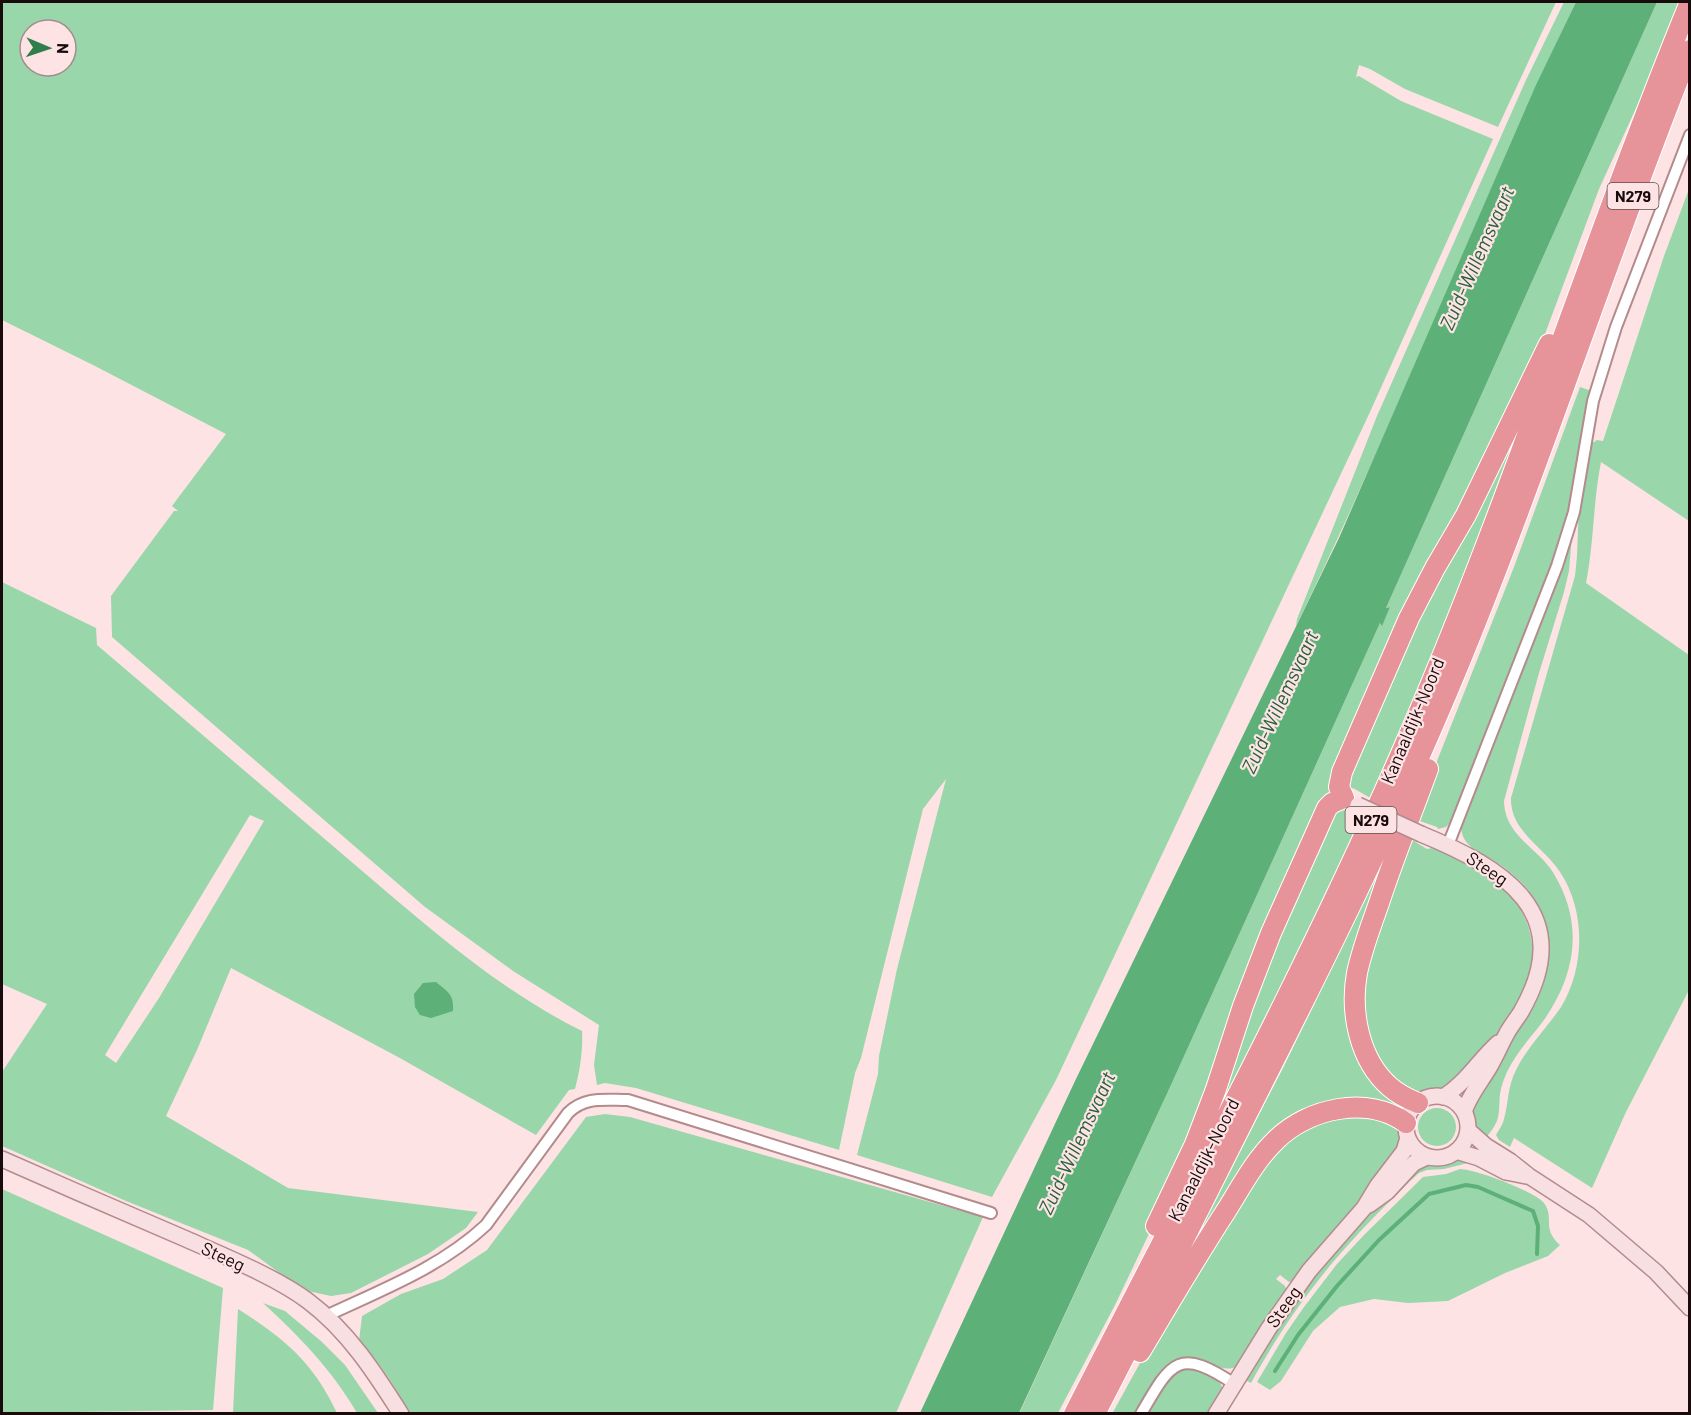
<svg xmlns="http://www.w3.org/2000/svg" width="1691" height="1415" viewBox="0 0 1691 1415" font-family="Barlow,sans-serif">
<style>
.green{fill:#99d6aa;fill-rule:evenodd}
.water{fill:#5cb078}
.lines{fill:none;stroke-linecap:round;stroke-linejoin:round}
.stream{stroke:#5cb078;stroke-width:4}
.street-casing{stroke:#b38b8d;stroke-width:14}
.secondary-casing{stroke:#b38b8d;stroke-width:18}
.highway-casing{stroke:#fff;stroke-width:22}
.street{stroke:#fff;stroke-width:10}
.secondary{stroke:#f8dfe1;stroke-width:15}
.highway{stroke:#e6949a;stroke-width:20}
.secondary-bridge-casing{stroke:#b38b8d;stroke-width:18;stroke-linecap:butt}
.secondary-bridge{stroke:#f8dfe1;stroke-width:15}
.labels{text-anchor:middle;stroke-width:4.5;stroke-linejoin:round;paint-order:stroke}
.shield{fill:#fee3e4;stroke:#5e4c4d;stroke-width:1.5}
.shield-label{font-size:16px;font-weight:bold;fill:#190b0c}
.street-label{font-size:18px;fill:#190b0c;stroke:#fee3e4}
.water-label{font-size:20px;font-style:italic;fill:#26623b;stroke:#fee3e4}
</style>
<rect width="100%" height="100%" fill="#fee3e4"/>
<path class="green" d="M 2,2 L 1556,2 L 1498,127 L 1405,89 L 1370,69 L 1359,65 L 1356,77 L 1359,76 L 1401,101 L 1493,139 L 1370,412 L 1056,1080 L 992,1197 L 857,1155 L 878,1074 L 879,1056 L 897,969 L 946,779 L 923,809 L 861,1058 L 855,1073 L 839,1150 L 636,1088 L 605,1083 L 597,1085 L 594,1065 L 599,1025 L 513,971 L 425,907 L 112,637 L 111,596 L 174,511 L 178,511 L 172,506 L 226,434 L 93,365 L 2,320 ZM 30,30 L 66,30 L 66,66 L 30,66 Z
M 1564,2 L 1576,2 C 1478,208 1396,421 1296,626 L 1297,619 L 1377,416 L 1526,80 Z
M 1657,2 L 1679,2 L 1643,93 L 1599,189 L 1542,342 L 1335,788 L 1167,1196 L 1115,1305 L 1058,1413 L 1019,1414 L 1171,1085 L 1380,623 L 1382,625 L 1390,607 L 1386,608 Z
M 1689,189 L 1689,521 L 1601,462 C 1593,502 1594,543 1586,583 L 1689,655 L 1689,990 L 1626,1112 L 1592,1188 L 1514,1138 L 1510,1147 L 1499,1140 L 1496,1135 C 1499,1130 1503,1124 1504,1119 C 1509,1101 1507,1088 1516,1070 C 1527,1047 1547,1028 1561,1007 C 1585,967 1586,911 1560,872 C 1543,846 1510,831 1511,798 L 1575,576 L 1577,556 L 1579,504 L 1588,446 L 1597,440 L 1603,441 L 1664,256 Z
M 1539,377 L 1475,552 L 1372,799 L 1353,788 L 1351,790 L 1347,782 L 1392,667 Z
M 1580,387 L 1592,391 L 1570,507 L 1556,558 L 1453,820 L 1446,827 L 1438,829 L 1437,827 L 1414,819 L 1514,567 Z
M 1572,535 L 1569,571 L 1564,592 L 1539,673 L 1504,801 C 1505,837 1539,848 1554,874 C 1584,924 1576,974 1544,1020 C 1532,1036 1516,1053 1507,1072 C 1504,1079 1501,1086 1500,1094 C 1499,1102 1500,1113 1497,1121 C 1494,1128 1489,1134 1484,1140 C 1474,1128 1472,1119 1473,1103 C 1483,1086 1493,1069 1504,1053 C 1531,1011 1563,967 1543,915 C 1533,890 1513,872 1491,859 C 1475,850 1460,844 1461,823 Z
M 2,582 L 96,628 L 97,645 C 183,718 268,791 354,864 C 426,925 497,989 582,1031 C 583,1051 580,1070 575,1089 L 569,1090 L 536,1135 L 398,1057 L 231,968 L 197,1050 L 166,1116 L 288,1188 L 478,1212 L 466,1228 L 428,1254 L 351,1293 L 331,1296 L 303,1290 L 248,1250 L 126,1201 L 2,1146 L 2,1072 L 47,1004 L 2,984 ZM 250,815 L 264,821 L 159,998 L 116,1063 L 105,1055 Z
M 1343,807 L 1343,809 L 1364,817 L 1315,922 L 1188,1173 L 1224,1076 L 1327,818 Z
M 1405,815 L 1351,1016 L 1408,1106 L 1403,1114 L 1299,1118 L 1160,1306 L 1283,1068 Z
M 1407,837 L 1427,849 C 1441,844 1470,865 1484,873 C 1534,906 1547,957 1515,1009 C 1498,1036 1475,1060 1455,1085 L 1444,1090 L 1413,1094 L 1386,1077 L 1372,1055 L 1360,989 Z
M1418 1127a19 19 0 1 1 38 0a19 19 0 1 1-38 0Z
M 1361,1113 L 1398,1127 L 1401,1143 L 1349,1217 L 1294,1281 L 1289,1282 L 1280,1275 L 1276,1279 L 1285,1286 L 1287,1291 L 1238,1366 C 1225,1372 1218,1366 1205,1362 C 1199,1360 1192,1360 1185,1359 L 1137,1413 L 1112,1414 L 1145,1354 L 1250,1179 L 1301,1127 Z
M 605,1114 L 630,1117 L 983,1217 L 896,1413 L 409,1413 C 396,1388 379,1361 359,1341 L 362,1316 L 401,1294 L 443,1279 L 487,1250 L 586,1117 Z
M 1460,1159 L 1472,1162 L 1444,1169 L 1427,1170 L 1419,1173 C 1407,1183 1397,1195 1386,1205 C 1329,1262 1290,1312 1251,1383 L 1245,1380 L 1299,1293 L 1360,1223 L 1424,1164 L 1441,1164 Z
M 1460,1169 C 1475,1169 1536,1192 1544,1203 C 1555,1218 1541,1228 1560,1245 L 1548,1256 L 1505,1273 L 1448,1301 L 1408,1303 L 1374,1299 L 1340,1307 L 1313,1331 L 1281,1381 L 1270,1390 L 1257,1382 L 1286,1333 L 1304,1307 L 1337,1264 L 1364,1235 L 1423,1177 L 1446,1174 Z
M 2,1189 L 223,1288 L 213,1410 L 2,1413 Z
M 263,1303 L 285,1311 L 322,1342 L 345,1365 L 378,1413 L 357,1413 C 332,1370 299,1336 263,1303 Z
M 238,1309 C 285,1339 313,1362 337,1413 L 233,1413 Z
M 1181,1368 C 1198,1367 1219,1372 1223,1390 L 1211,1413 L 1147,1414 L 1171,1375 Z"/>
<path class="water" d="M 1576,2 L 1657,2 L 1386,608 L 1390,607 L 1382,626 L 1380,623 L 1171,1085 L 1019,1413 L 920,1413 L 1075,1081 L 1339,538 L 1536,85 Z
M 436,982 C 448,992 454,994 453,1011 L 431,1018 L 420,1015 L 415,1007 L 414,994 L 423,983 Z"/>
<g class="lines">
<path class="stream" d="M 1275,1371 L 1298,1335 L 1337,1286 L 1379,1240 L 1429,1194 L 1466,1185 L 1478,1187 L 1533,1211 L 1538,1226 L 1537,1254"/>
<g class="street-casing">
<path id="street" d="M 1448,845 L 1557,566 L 1574,512 L 1593,401 L 1616,327 L 1690,135
M 326,1316 C 381,1290 440,1268 486,1225 L 568,1113 C 585,1096 605,1100 628,1100 L 991,1213
M 1141,1414 C 1172,1360 1179,1347 1236,1385"/>
</g>
<g class="secondary-casing">
<path id="secondary" d="M 1421,834 C 1504,868 1578,913 1521,1012 C 1516,1020 1510,1027 1506,1035 C 1500,1046 1495,1058 1489,1068 C 1480,1083 1469,1096 1464,1112
M1406 1127a31 31 0 1 1 62 0a31 31 0 1 1-62 0Z
M 1443,1097 C 1465,1084 1479,1060 1498,1043
M 1468,1130 L 1486,1146 L 1510,1161 L 1529,1176 L 1589,1215 L 1656,1272 L 1690,1308
M 1456,1151 L 1479,1158 L 1506,1172 L 1526,1176
M 2,1159 C 63,1186 125,1213 186,1239 C 224,1256 276,1277 308,1301 C 348,1331 375,1373 401,1414
M 1369,1205 L 1387,1192 L 1414,1163 L 1427,1157
M 1216,1414 L 1269,1328 L 1309,1271 L 1364,1208 L 1378,1185 L 1404,1151 L 1408,1138"/>
</g>
<g class="highway-casing">
<path id="highway" d="M 1418,1103 C 1408,1099 1398,1094 1390,1087 C 1359,1060 1350,1012 1357,973 C 1362,949 1371,926 1379,903 C 1394,857 1412,813 1428,769
M 1156,1226 L 1195,1144 L 1216,1089 L 1243,1006 L 1271,933 L 1327,808 L 1332,803 L 1344,798 L 1339,787 L 1342,772 L 1409,618 L 1435,568 L 1466,515 L 1549,344
M 1140,1352 C 1168,1305 1196,1257 1226,1211 C 1241,1187 1255,1160 1276,1140 C 1308,1108 1368,1095 1406,1123
M 1074,1414 C 1188,1190 1307,970 1407,740 C 1512,498 1590,246 1690,2
M 1095,1414 C 1148,1312 1199,1209 1251,1106 C 1323,964 1394,821 1455,674 C 1540,468 1607,256 1690,50"/>
</g>
<use href="#street" class="street"/>
<use href="#secondary" class="secondary"/>
<use href="#highway" class="highway"/>
<g class="secondary-bridge-casing">
<path id="secondary-bridge" d="M 1358,805 L 1421,834"/>
</g>
<use href="#secondary-bridge" class="secondary-bridge"/>
</g>
<g class="labels">
<g class="shield">
<rect x="1607.5" y="183" width="51" height="26" rx="4.5"/>
<rect x="1345.5" y="807" width="51" height="26" rx="4.5"/>
</g>
<g class="shield-label">
<text x="1633" y="202">N279</text>
<text x="1371" y="826">N279</text>
</g>
<g class="street-label">
<text transform="translate(1413 721) rotate(-67)" y="6">Kanaaldijk-Noord</text>
<text transform="translate(1487 869) rotate(34)" y="6">Steeg</text>
<text transform="translate(1204 1160) rotate(-63)" y="6">Kanaaldijk-Noord</text>
<text transform="translate(223 1257) rotate(25)" y="6">Steeg</text>
<text transform="translate(1284 1307) rotate(-55)" y="6">Steeg</text>
</g>
<g class="water-label">
<text transform="translate(1477 258) rotate(-66)" y="7">Zuid-Willemsvaart</text>
<text transform="translate(1280 702) rotate(-65)" y="7">Zuid-Willemsvaart</text>
<text transform="translate(1077 1143) rotate(-65)" y="7">Zuid-Willemsvaart</text>
</g>
</g>
<rect width="1691" height="1415" fill="none" stroke="#190b0c" stroke-width="6"/>
<g transform="translate(48 48) rotate(92)"><circle r="28" fill="#fee3e4" stroke="#a28d8e" stroke-width="1.5"/>
<path d="M0-4.5L10 22L0 15L-10 22Z" fill="#317e4d"/>
<text y="-9" font-size="16" font-weight="bold" text-anchor="middle" fill="#190b0c">N</text>
</g>
</svg>
